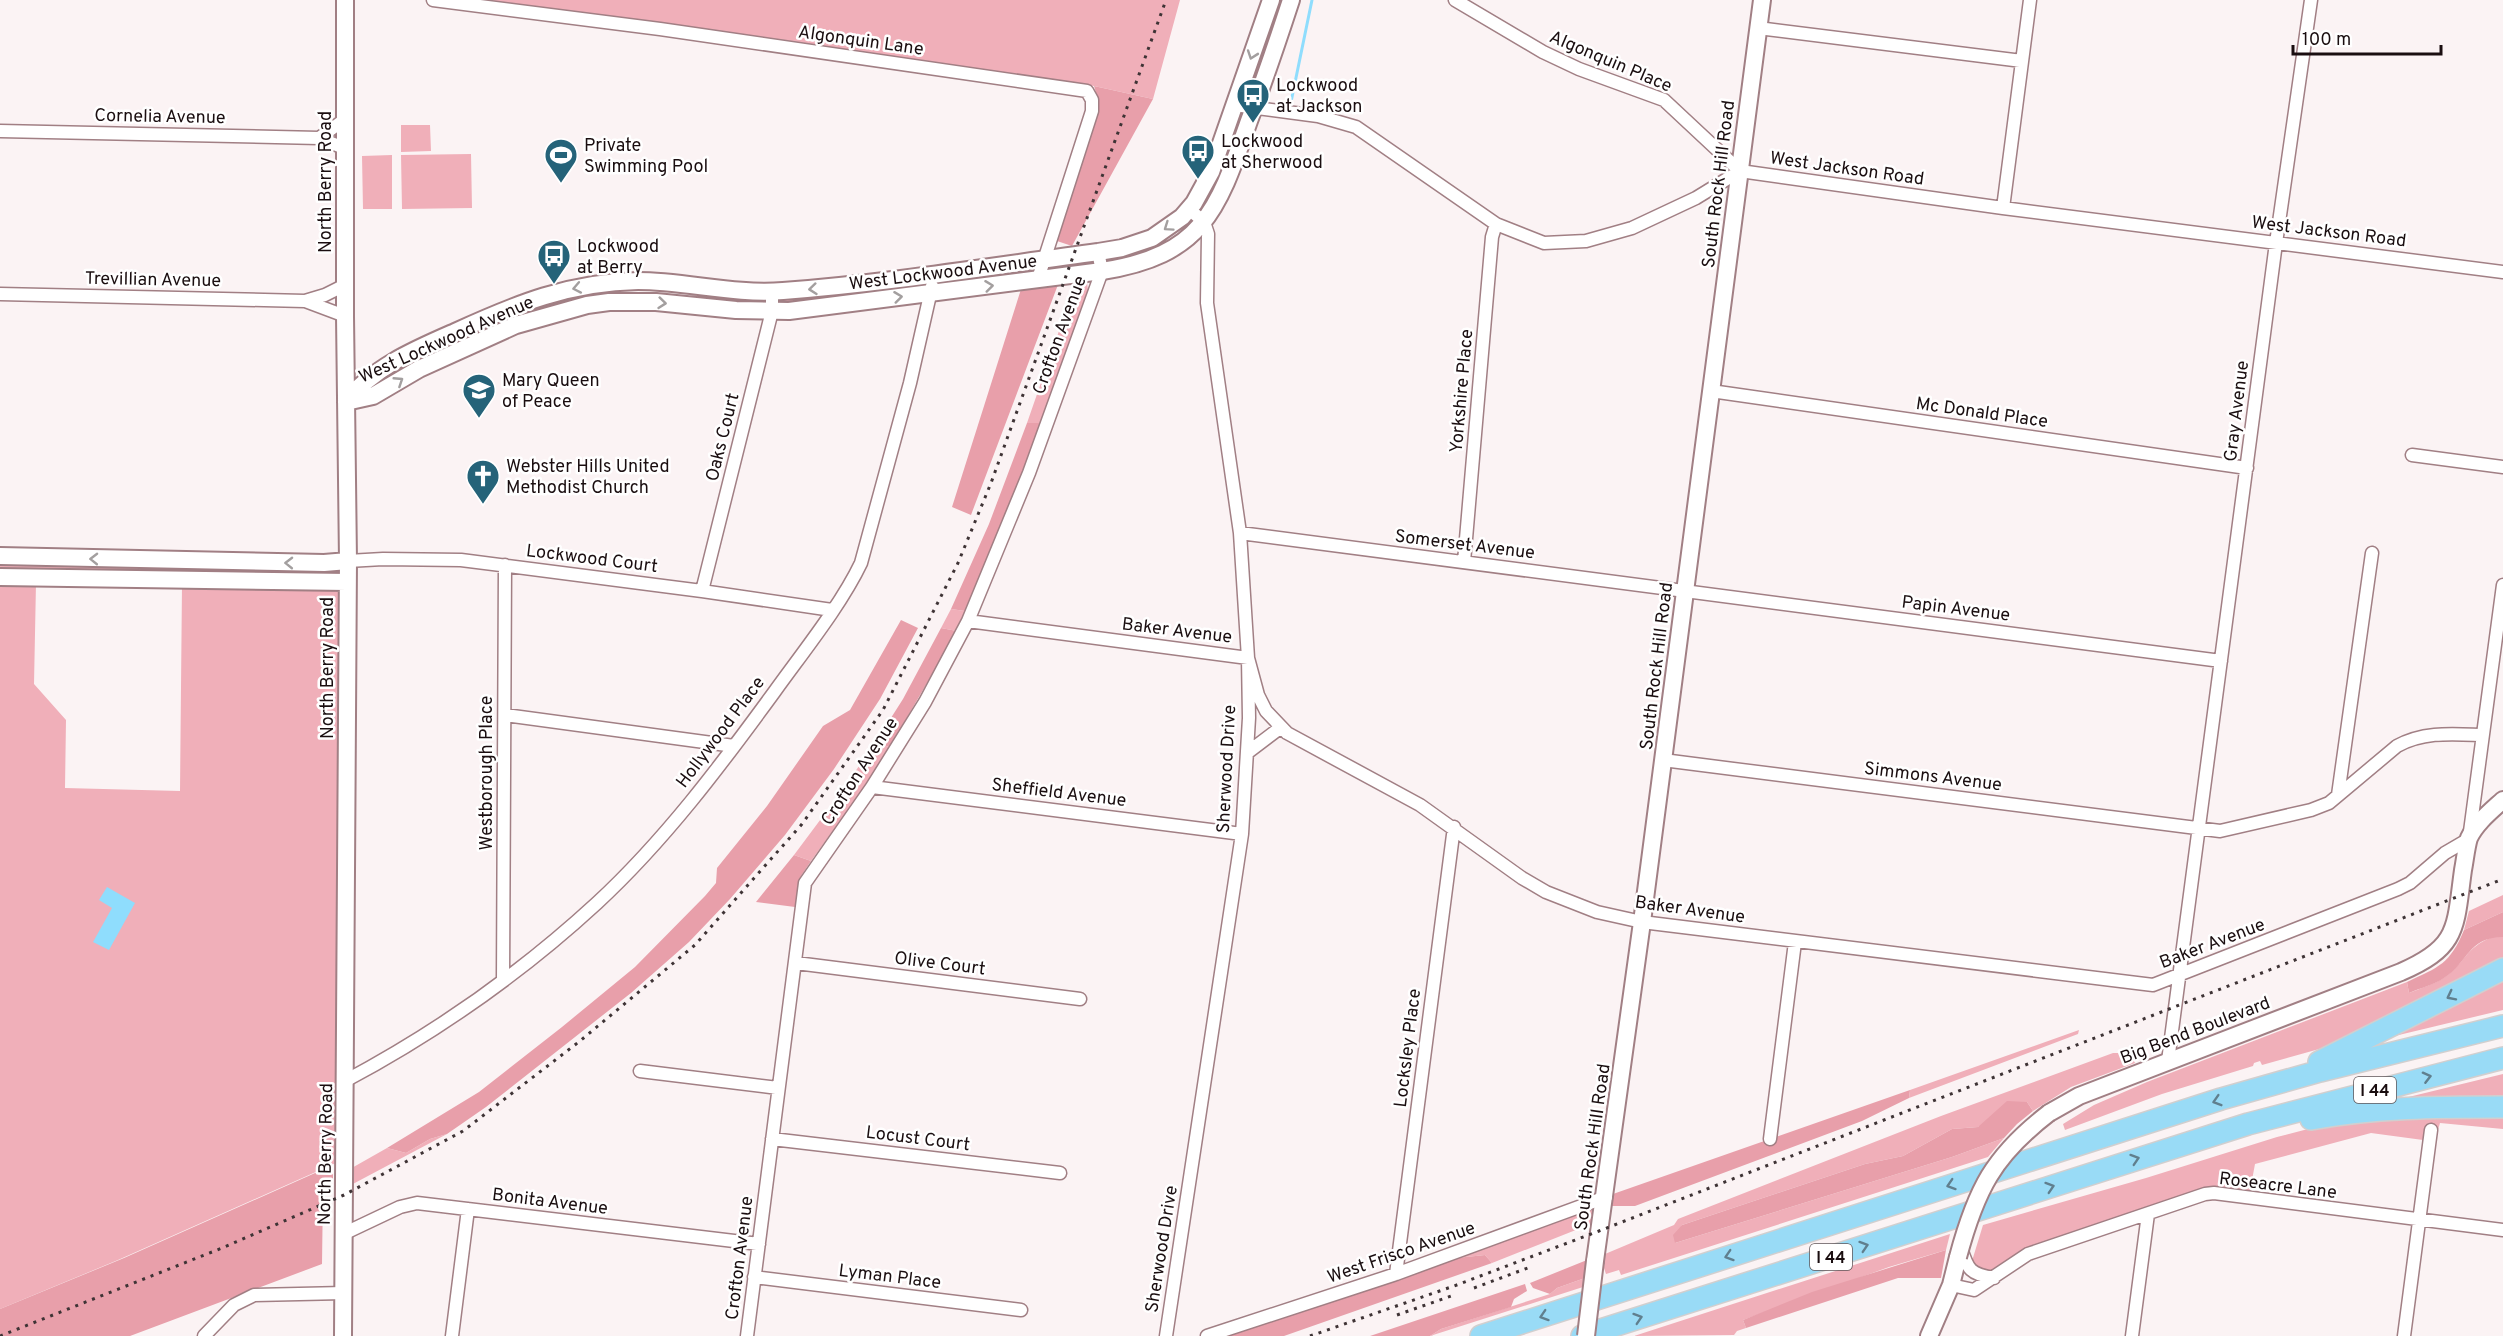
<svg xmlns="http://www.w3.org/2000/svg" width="2503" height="1336" viewBox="0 0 2503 1336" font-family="Overpass,sans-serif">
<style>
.green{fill:#f0afb9}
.forest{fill:#e89faa}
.water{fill:#8fddfd}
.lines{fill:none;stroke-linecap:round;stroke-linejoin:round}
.stream{stroke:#8fddfd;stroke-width:3}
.street-casing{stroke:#a17f84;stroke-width:15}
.secondary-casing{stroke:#a17f84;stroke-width:20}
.highway-casing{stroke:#d1cfcf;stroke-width:24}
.street{stroke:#fff;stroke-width:12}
.secondary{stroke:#fff;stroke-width:16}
.highway{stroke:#99dbf6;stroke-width:21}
.rail{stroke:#3e3335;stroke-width:3;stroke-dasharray:3 6;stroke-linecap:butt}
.secondary-bridge-casing{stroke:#a17f84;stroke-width:20;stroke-linecap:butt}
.secondary-bridge{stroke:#fff;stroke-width:16}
.oneway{stroke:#a39f9f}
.oneway2{stroke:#607f8e}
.labels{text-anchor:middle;stroke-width:5;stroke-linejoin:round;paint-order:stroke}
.shield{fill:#fff;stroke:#5f5658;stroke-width:1.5}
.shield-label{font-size:16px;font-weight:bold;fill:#1a0e10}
.street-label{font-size:18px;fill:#1a0e10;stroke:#fff}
.poi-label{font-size:18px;fill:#1a0e10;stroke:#fff;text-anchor:start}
</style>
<rect width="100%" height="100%" fill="#fbf3f4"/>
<path class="green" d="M 465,0 L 1180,0 L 1153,99 L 1094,86 Z
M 401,125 L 430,125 L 431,151 L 401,152 Z
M 471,154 L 472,208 L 402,209 L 401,155 Z
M 392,155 L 392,209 L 363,209 L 362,156 Z
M 1028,268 L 1026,274 L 941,285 L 941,280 Z
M 1087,281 L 1088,291 L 1040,423 L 1027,423 L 1076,282 Z
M 924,284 L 923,287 L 781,305 L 779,302 L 780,299 Z
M 0,561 L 173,564 L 173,575 L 0,572 Z
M 185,565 L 329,569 L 329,575 L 186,575 Z
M 0,582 L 36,583 L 34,684 L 66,720 L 65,788 L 180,791 L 182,585 L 337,589 L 339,594 L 336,1163 L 118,1260 L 0,1309 Z
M 951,609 L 965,611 L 957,631 L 941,628 Z
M 875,743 L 890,747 L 861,792 L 811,861 L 794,855 L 841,792 Z
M 2503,895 L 2503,912 L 2464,930 L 2469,911 Z
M 2492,937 L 2503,937 L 2503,964 L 2348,1041 L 2262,1065 L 2260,1061 L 2254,1063 L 2253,1066 L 2162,1094 L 2065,1130 L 2063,1124 L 2094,1105 L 2147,1082 L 2407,982 L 2409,993 C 2421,988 2435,984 2445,977 C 2466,962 2464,949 2492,937 Z
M 2503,974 L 2503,1010 L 2378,1040 Z
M 2079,1030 L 2078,1034 L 1909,1098 L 1910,1090 Z
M 2113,1053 L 2131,1053 L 2135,1063 L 2071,1087 L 2033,1111 L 2027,1102 L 1978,1127 L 1952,1129 L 1903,1156 L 1865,1164 L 1682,1225 L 1675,1243 L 1952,1157 L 2004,1138 L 1988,1157 L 1621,1275 L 1619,1270 L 1606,1274 L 1603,1265 L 1605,1254 L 1674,1225 L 1678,1219 L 1941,1116 Z
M 2503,1074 L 2503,1100 L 2388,1102 Z
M 2459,1116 L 2503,1116 L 2503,1129 L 2440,1123 L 2438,1130 L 2425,1129 L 2423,1140 L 2371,1133 L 2255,1164 L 2250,1191 L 2217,1189 L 1985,1273 L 1978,1271 L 1972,1261 L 1983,1225 L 2146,1178 L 2277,1137 L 2350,1118 Z
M 447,1134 L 351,1185 L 350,1169 L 387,1148 L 406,1153 L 430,1139 Z
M 1585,1208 L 1595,1211 L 1595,1220 L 1591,1224 L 1492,1263 L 1485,1255 L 1456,1258 Z
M 1950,1234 L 1946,1250 L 1889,1267 L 1743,1320 L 1746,1328 L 1737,1331 L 1734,1335 L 1634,1336 Z
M 1585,1278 L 1583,1287 L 1430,1336 L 1441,1329 L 1550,1294 L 1557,1288 Z"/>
<path class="forest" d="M 1094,86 L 1153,99 L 1072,246 L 1054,240 L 1098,108 L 1097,96 Z
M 1059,282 L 971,515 L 952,507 L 1022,286 Z
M 1027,423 L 1040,423 L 1007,514 L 965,611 L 951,609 L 989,524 Z
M 901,620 L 918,628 L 880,699 L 834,769 L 785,835 L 730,899 L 689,942 L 631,993 L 486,1107 L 447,1134 L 430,1139 L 406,1153 L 387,1148 L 479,1092 L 562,1027 L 635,967 L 705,896 L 716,883 L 717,868 L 767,806 L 823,726 L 850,710 Z
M 941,628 L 957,631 L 890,747 L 875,743 L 903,699 Z
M 794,855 L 811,861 L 801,876 L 795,907 L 756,902 Z
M 2503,912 L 2503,937 C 2468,937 2468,963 2444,978 C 2434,985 2420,988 2409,993 L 2407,982 C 2439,967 2450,964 2464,930 Z
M 1910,1090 L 1909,1098 L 1862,1121 L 1635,1206 L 1611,1206 L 1613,1194 Z
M 2007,1101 L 2027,1102 L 2033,1111 L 2017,1124 L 2004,1138 L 1952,1157 L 1675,1243 L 1673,1235 L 1682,1225 L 1865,1164 L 1903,1156 L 1952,1129 L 1978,1127 Z
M 333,1165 L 333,1180 L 323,1190 L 322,1264 L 130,1336 L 0,1336 L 0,1309 L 124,1258 Z
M 1946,1250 L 1941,1278 L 1898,1278 L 1746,1328 L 1743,1320 L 1812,1292 Z
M 1485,1255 L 1492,1263 L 1284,1336 L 1223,1336 L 1456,1258 Z
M 1587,1260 L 1585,1278 L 1557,1288 L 1550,1294 L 1533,1288 L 1530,1283 Z
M 1525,1284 L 1527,1291 L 1514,1299 L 1511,1307 L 1441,1329 L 1430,1336 L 1370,1336 Z"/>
<path class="water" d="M 107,887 L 135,903 L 109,950 L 93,942 L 112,908 L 99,900 Z"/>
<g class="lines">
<path class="stream" d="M 1291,102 L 1312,0"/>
<g class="street-casing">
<path id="street" d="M 433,0 L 660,29 L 1087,91 L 1092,100 L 1092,111 L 1038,279
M 1455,0 L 1543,52 L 1579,69 L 1664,100 L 1740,171
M 1758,28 L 2022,61
M 1234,105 L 1318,116 L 1356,127 L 1496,224 L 1544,243 L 1586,241 L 1632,228 L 1696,198 L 1740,171 L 2003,208 L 2503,272
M 344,120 L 319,138 L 344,148
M 0,131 L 319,138
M 2003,208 L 2030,0
M 0,294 L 305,301
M 345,316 L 305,301 L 325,295 L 345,285
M 1711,391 L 2247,468
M 2412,455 L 2503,467
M 1240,533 L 2221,661
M 348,561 L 383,559 L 461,560 L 702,591 L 832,610
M 1464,562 L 1492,237 L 1496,224
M 702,591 L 772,311 L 772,292
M 968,621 L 1248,658 L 1258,695 L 1266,711 L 1287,733 L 1420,805 L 1522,878 L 1546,892 L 1597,912 L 1642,922 L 2153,985 L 2398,889 L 2410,883 L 2445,853 L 2469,839 L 2503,585
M 505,715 L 734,746
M 1247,753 L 1280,728
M 1663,760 L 2220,831 L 2311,810 L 2329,803 L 2397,746 C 2424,731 2453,734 2482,735
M 872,787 L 1242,834
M 2338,795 L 2372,553
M 796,963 L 1080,999
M 503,981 L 505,565
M 2168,1061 L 2276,243 L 2311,0
M 640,1071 L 778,1088
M 345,1081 C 437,1032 521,973 597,903 C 665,840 721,765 775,691 C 803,652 841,605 861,563 L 910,383 L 932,286
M 772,1139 L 1060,1173
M 1770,1139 L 1795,942
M 343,1234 L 400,1207 L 417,1203 L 759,1244
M 1961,1248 C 1968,1270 1970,1274 1994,1278
M 1396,1274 L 1454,827
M 754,1277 L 1021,1310
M 1951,1285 L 1974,1290 L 2028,1254 L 2205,1194 L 2214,1193 L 2503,1230
M 204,1336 L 234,1305 L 254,1295 L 344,1293
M 452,1336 L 468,1209
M 747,1336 L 805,883 L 872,787 L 925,702 L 968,621 L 1029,473 L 1102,271 L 1098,252
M 1166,1336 L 1242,834 L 1249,718 L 1248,658 L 1240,533 L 1207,303 L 1208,234 L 1204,222 L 1189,209
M 1207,1336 L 1396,1274 L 1606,1197
M 2132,1336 L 2148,1214
M 2404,1336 L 2431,1130"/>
</g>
<g class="secondary-casing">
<path id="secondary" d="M 346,402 L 373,396 L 419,369 L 516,325 L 587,305 L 609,302 L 656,302 L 736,310 L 789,311 L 1102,271 C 1204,255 1218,209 1249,121 C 1264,81 1278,40 1291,0
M 346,402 C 373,367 416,349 455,332 C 516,304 570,282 638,281 C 686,281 734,295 783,291 C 888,283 993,266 1098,252 L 1122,248 L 1152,238 L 1182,217 L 1194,203 L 1211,172 L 1271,0
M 0,556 L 324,563 L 348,561
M 0,577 L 347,582
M 2049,1113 L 2079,1096 L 2401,972 C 2459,947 2455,928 2463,870 C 2465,860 2466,848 2469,838 C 2476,823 2491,811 2503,800
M 1595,1261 L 1642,922 L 1762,0
M 343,1336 L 348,561 L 345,316 L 345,0
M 1929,1336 L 1951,1285 L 1958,1257"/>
</g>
<g class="highway-casing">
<path id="highway" d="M 2319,1062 L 2503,969
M 2311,1119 C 2375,1107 2438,1107 2503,1107
M 1481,1336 L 2221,1099 L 2320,1071 L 2503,1026
M 1582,1336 L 2248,1124 L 2503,1058"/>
</g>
<use href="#street" class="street"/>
<use href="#secondary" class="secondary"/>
<use href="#highway" class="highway"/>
<path class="rail" d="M 1474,1288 L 1533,1266
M 1397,1315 L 1451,1296
M 0,1336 L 222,1248 L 344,1195 L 463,1131 L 580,1041 L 695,945 L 802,824 L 883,710 L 958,563 L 991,483 L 1166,0
M 1310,1336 L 1454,1286 L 1599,1231 L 2503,879"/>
<g class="secondary-bridge-casing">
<path id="secondary-bridge" d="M 1958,1257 C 1976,1190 1993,1156 2049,1113
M 1586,1336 L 1595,1261"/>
</g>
<use href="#secondary-bridge" class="secondary-bridge"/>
</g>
<defs><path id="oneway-chevron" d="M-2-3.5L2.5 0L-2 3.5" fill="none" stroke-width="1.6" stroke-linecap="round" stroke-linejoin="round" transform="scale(1.5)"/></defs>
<g class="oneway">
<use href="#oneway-chevron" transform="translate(1252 55) rotate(109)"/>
<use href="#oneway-chevron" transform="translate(1168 227) rotate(145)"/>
<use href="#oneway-chevron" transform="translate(989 286) rotate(-7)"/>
<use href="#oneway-chevron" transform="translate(577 288) rotate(169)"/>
<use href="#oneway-chevron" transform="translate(813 289) rotate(174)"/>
<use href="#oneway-chevron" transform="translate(898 297) rotate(-7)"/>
<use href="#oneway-chevron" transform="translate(662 303) rotate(6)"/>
<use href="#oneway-chevron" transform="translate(399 381) rotate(-33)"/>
<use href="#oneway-chevron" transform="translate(94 559) rotate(-179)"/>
<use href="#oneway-chevron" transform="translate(289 563) rotate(-179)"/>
</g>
<g class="oneway2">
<use href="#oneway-chevron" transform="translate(2451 996) rotate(153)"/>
<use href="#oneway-chevron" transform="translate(2427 1077) rotate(-14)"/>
<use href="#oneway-chevron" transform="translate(2217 1101) rotate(163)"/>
<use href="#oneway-chevron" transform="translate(2135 1159) rotate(-18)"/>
<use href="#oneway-chevron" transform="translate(1951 1185) rotate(162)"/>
<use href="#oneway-chevron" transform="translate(2050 1187) rotate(-18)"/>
<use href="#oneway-chevron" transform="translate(1864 1246) rotate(-18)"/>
<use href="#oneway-chevron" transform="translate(1729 1256) rotate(162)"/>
<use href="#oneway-chevron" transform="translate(1544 1316) rotate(162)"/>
<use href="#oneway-chevron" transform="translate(1638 1318) rotate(-18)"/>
</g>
<defs>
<g id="bus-pin" transform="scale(1.725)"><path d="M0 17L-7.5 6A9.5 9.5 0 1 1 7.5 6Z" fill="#256379" stroke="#fff"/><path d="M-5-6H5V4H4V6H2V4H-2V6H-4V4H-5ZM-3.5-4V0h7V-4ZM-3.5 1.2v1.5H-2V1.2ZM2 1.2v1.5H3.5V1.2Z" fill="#fff"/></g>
<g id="stadium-pin" transform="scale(1.725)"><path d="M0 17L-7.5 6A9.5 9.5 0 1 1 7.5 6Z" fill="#256379" stroke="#fff"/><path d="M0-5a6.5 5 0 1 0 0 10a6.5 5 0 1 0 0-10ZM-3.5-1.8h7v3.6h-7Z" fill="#fff"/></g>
<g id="school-pin" transform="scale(1.725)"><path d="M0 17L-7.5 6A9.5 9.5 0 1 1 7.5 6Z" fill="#256379" stroke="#fff"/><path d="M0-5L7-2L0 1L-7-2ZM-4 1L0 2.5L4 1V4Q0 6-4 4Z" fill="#fff"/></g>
<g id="church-pin" transform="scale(1.725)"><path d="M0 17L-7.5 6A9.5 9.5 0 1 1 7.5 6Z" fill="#256379" stroke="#fff"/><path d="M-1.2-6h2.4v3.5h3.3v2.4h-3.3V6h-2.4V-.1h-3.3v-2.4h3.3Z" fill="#fff"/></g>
</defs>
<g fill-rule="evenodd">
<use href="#bus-pin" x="1253" y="95"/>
<use href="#bus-pin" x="1198" y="151"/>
<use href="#stadium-pin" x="561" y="155"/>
<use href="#bus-pin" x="554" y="256"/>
<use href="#school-pin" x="479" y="390"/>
<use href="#church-pin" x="483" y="476"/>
</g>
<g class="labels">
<g class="shield">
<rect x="2354" y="1077" width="42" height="26" rx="4.5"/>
<rect x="1810" y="1244" width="42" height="26" rx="4.5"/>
</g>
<g class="shield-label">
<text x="2375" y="1096">I 44</text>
<text x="1831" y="1263">I 44</text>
</g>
<g class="street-label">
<text transform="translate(861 40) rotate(8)" y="6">Algonquin Lane</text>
<text transform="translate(1611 61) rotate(23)" y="6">Algonquin Place</text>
<text transform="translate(160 116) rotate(1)" y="6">Cornelia Avenue</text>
<text transform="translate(1847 168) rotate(8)" y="6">West Jackson Road</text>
<text transform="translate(325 182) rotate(-90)" y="6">North Berry Road</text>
<text transform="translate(1718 184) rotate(-83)" y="6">South Rock Hill Road</text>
<text transform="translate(2329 231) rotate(7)" y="6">West Jackson Road</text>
<text transform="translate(943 272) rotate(-7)" y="6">West Lockwood Avenue</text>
<text transform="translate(153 279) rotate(1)" y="6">Trevillian Avenue</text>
<text transform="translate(1059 335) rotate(-70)" y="6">Crofton Avenue</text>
<text transform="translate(446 339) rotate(-24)" y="6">West Lockwood Avenue</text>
<text transform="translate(1461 391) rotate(-85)" y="6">Yorkshire Place</text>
<text transform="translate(2236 411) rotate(-83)" y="6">Gray Avenue</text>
<text transform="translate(1982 412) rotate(8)" y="6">Mc Donald Place</text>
<text transform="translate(722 437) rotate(-76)" y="6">Oaks Court</text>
<text transform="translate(1465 544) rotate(7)" y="6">Somerset Avenue</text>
<text transform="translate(592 558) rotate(7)" y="6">Lockwood Court</text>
<text transform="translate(1956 608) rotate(7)" y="6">Papin Avenue</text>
<text transform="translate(1177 630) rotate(7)" y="6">Baker Avenue</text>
<text transform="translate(1656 666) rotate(-83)" y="6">South Rock Hill Road</text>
<text transform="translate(327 668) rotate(-90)" y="6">North Berry Road</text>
<text transform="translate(720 732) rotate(-53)" y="6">Hollywood Place</text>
<text transform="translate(1226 769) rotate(-87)" y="6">Sherwood Drive</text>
<text transform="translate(859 771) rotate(-57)" y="6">Crofton Avenue</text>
<text transform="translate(486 773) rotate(-90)" y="6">Westborough Place</text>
<text transform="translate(1933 776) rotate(7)" y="6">Simmons Avenue</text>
<text transform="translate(1059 792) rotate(7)" y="6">Sheffield Avenue</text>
<text transform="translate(1690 909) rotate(8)" y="6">Baker Avenue</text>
<text transform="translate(2212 943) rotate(-21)" y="6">Baker Avenue</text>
<text transform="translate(940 963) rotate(7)" y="6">Olive Court</text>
<text transform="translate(2195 1030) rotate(-21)" y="6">Big Bend Boulevard</text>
<text transform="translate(1407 1048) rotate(-83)" y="6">Locksley Place</text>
<text transform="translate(918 1138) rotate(7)" y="6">Locust Court</text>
<text transform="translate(1592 1147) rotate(-82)" y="6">South Rock Hill Road</text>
<text transform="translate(325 1154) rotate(-89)" y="6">North Berry Road</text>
<text transform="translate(2278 1185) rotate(7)" y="6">Roseacre Lane</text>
<text transform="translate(550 1201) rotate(7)" y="6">Bonita Avenue</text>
<text transform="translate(1161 1249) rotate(-81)" y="6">Sherwood Drive</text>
<text transform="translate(1401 1252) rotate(-19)" y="6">West Frisco Avenue</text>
<text transform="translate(739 1258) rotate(-83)" y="6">Crofton Avenue</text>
<text transform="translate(890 1276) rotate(7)" y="6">Lyman Place</text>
</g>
<g class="poi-label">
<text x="1276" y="91">Lockwood<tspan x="1276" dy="21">at Jackson</tspan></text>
<text x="1221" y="147">Lockwood<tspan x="1221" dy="21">at Sherwood</tspan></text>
<text x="584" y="151">Private<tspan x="584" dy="21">Swimming Pool</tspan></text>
<text x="577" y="252">Lockwood<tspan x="577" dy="21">at Berry</tspan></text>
<text x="502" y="386">Mary Queen<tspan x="502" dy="21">of Peace</tspan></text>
<text x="506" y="472">Webster Hills United<tspan x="506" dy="21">Methodist Church</tspan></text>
</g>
</g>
<path d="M2293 45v9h148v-9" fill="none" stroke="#1a0e10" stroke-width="3"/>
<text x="2302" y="45" font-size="18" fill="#1a0e10" stroke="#ffffff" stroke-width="4.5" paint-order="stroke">100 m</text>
</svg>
